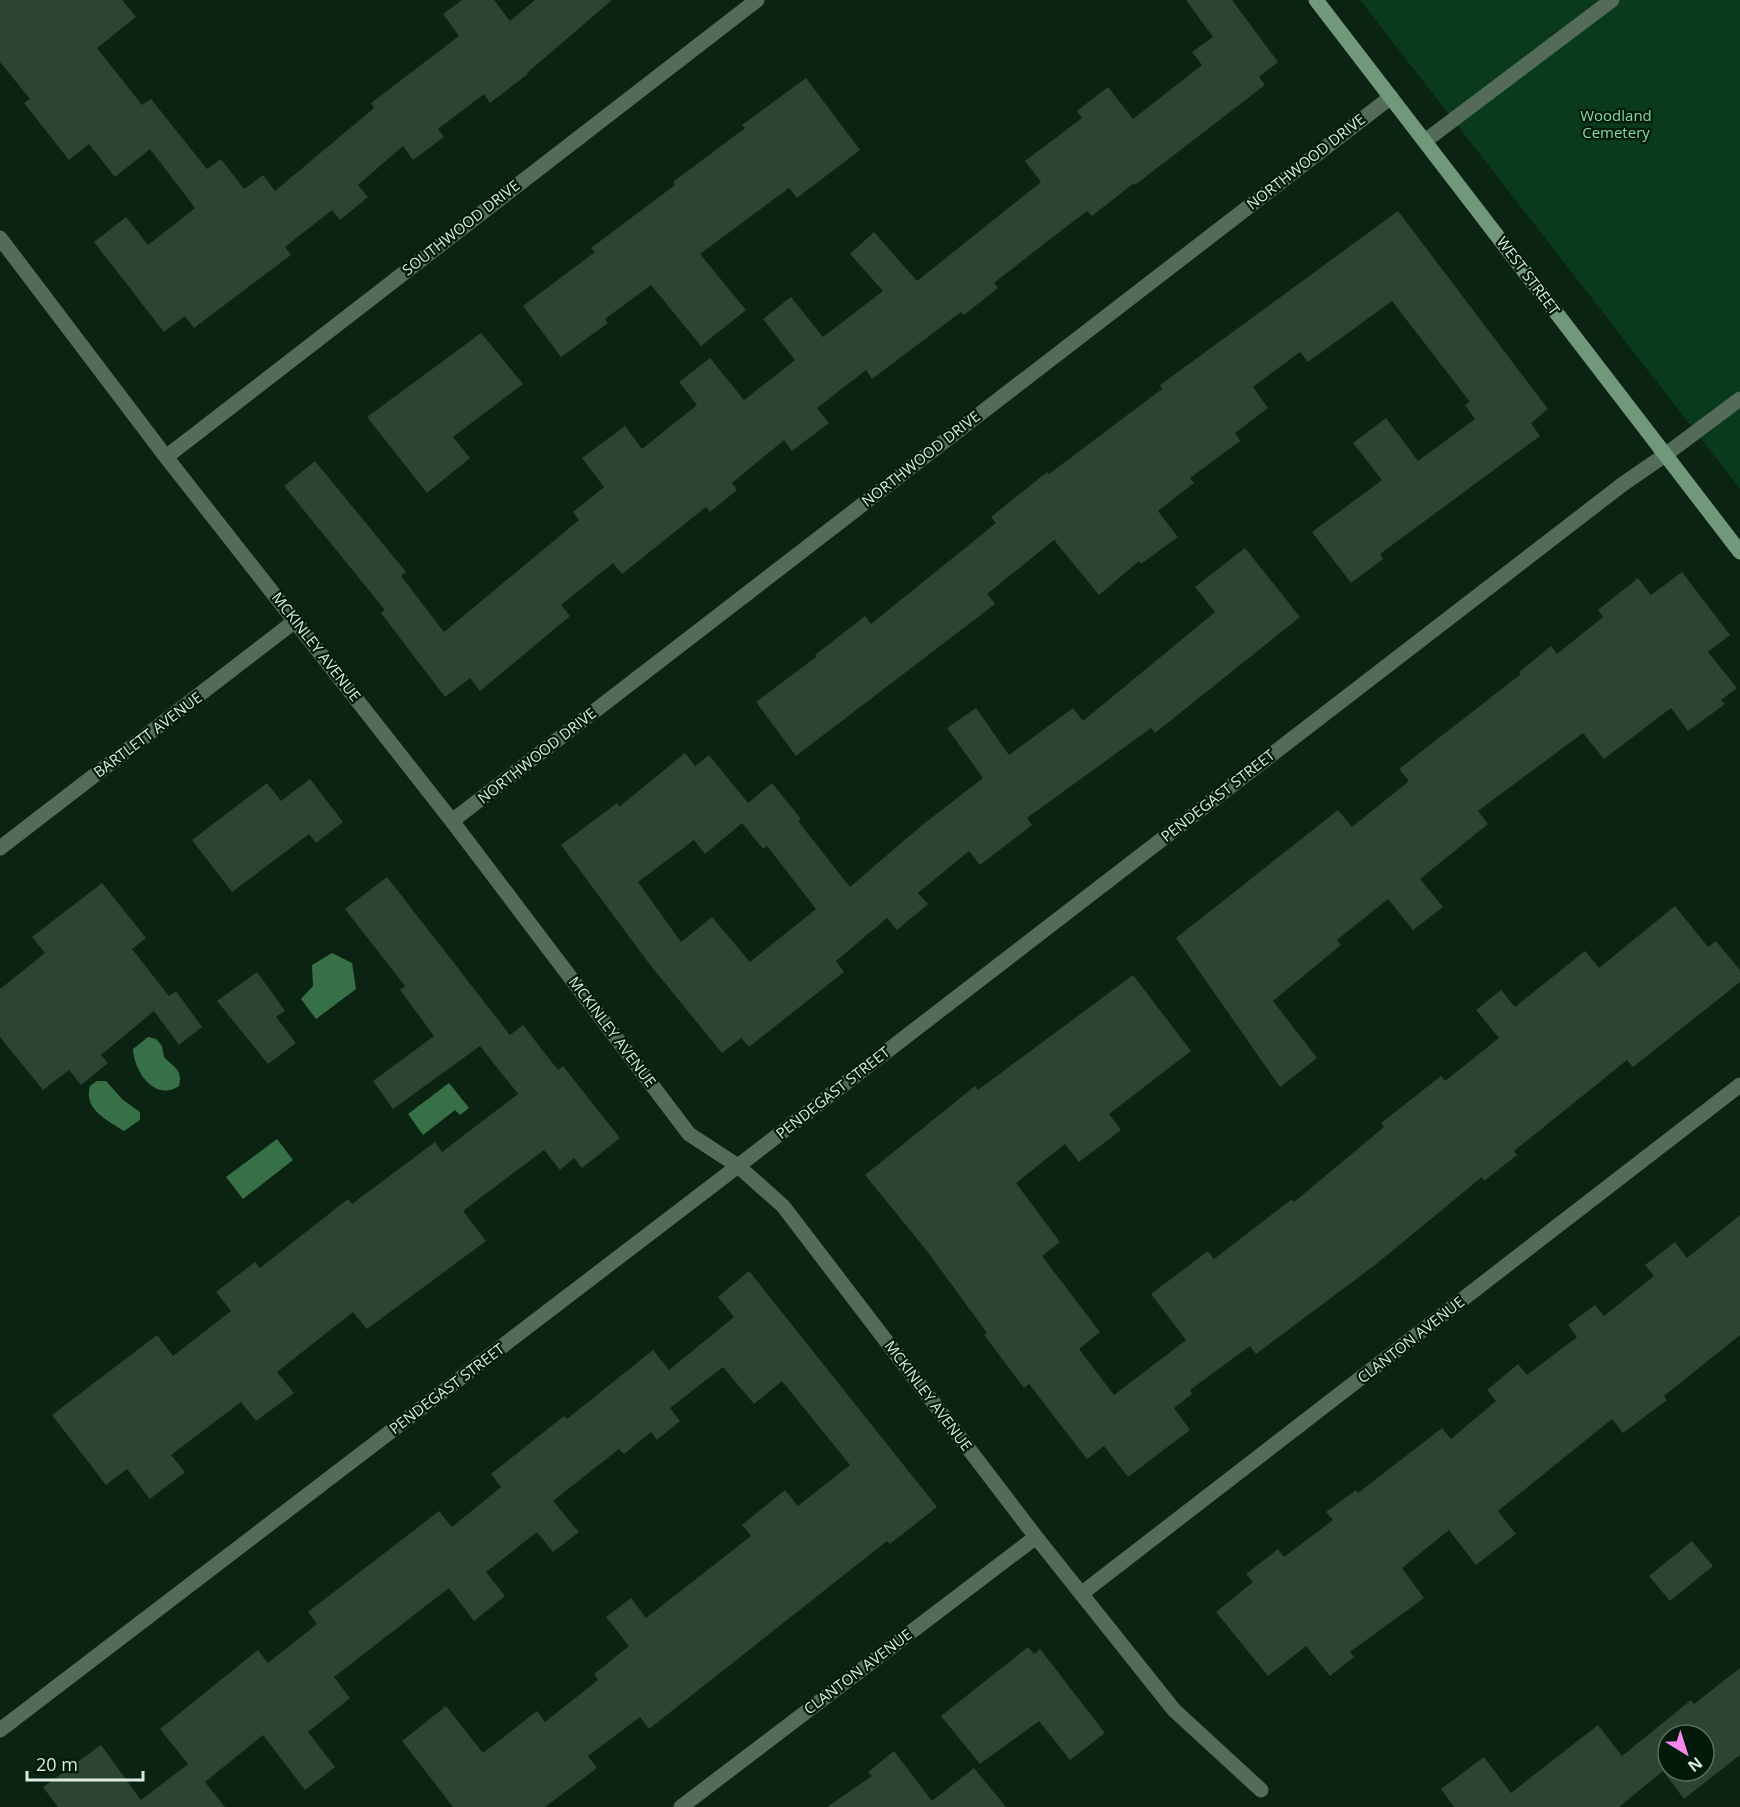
<svg xmlns="http://www.w3.org/2000/svg" width="1740" height="1807" viewBox="0 0 1740 1807" font-family="'Open Sans',sans-serif">
<style>
.green{fill:#083a1b}
.water{fill:#377047}
.building{fill:#2c4432;fill-rule:evenodd}
.lines{fill:none;stroke-linecap:round;stroke-linejoin:round}
.service{stroke:#546b59;stroke-width:15}
.minor{stroke:#546b59;stroke-width:15}
.secondary{stroke:#72987b;stroke-width:15}
.labels{text-anchor:middle;stroke-width:4.5;stroke-linejoin:round;paint-order:stroke}
.park-label{font-size:15px;fill:#87da9d;stroke:#031a0a}
.street-label{font-size:15px;fill:#dceadf;stroke:#031a0a}
</style>
<rect width="100%" height="100%" fill="#0b2312"/>
<path class="green" d="M 1360,0 L 1740,0 L 1740,489 Z"/>
<path class="water" d="M 332,953 L 352,963 L 356,989 L 316,1019 L 301,999 L 313,986 L 312,965 Z
M 148,1037 L 156,1039 L 162,1046 L 164,1057 C 174,1068 183,1069 179,1086 C 155,1102 134,1072 133,1049 Z
M 97,1081 L 106,1081 L 123,1100 L 140,1112 L 140,1120 L 124,1131 C 107,1120 83,1109 90,1086 Z
M 449,1083 L 469,1108 L 460,1115 L 455,1110 L 423,1135 L 408,1114 Z
M 277,1139 L 293,1160 L 243,1199 L 226,1177 Z"/>
<path class="building" d="M 0,0 L 122,0 L 136,17 L 97,48 L 142,105 L 151,99 L 207,169 L 221,159 L 244,189 L 263,175 L 275,191 L 374,108 L 371,103 L 459,36 L 443,14 L 462,0 L 494,0 L 510,21 L 535,0 L 612,0 L 527,73 L 528,74 L 490,103 L 484,94 L 438,129 L 444,137 L 413,160 L 403,146 L 358,185 L 368,197 L 340,220 L 332,210 L 285,247 L 291,255 L 194,328 L 185,316 L 164,332 L 94,242 L 126,217 L 148,245 L 195,208 L 150,149 L 115,177 L 89,144 L 69,160 L 24,103 L 30,99 L 0,62 Z
M 1186,0 L 1232,0 L 1278,62 L 1259,77 L 1265,85 L 1135,185 L 1134,183 L 1092,216 L 1087,211 L 1045,243 L 994,283 L 998,288 L 964,315 L 961,312 L 872,379 L 866,370 L 817,408 L 829,423 L 792,451 L 784,440 L 732,483 L 737,490 L 710,512 L 706,507 L 622,574 L 613,563 L 561,605 L 570,616 L 480,691 L 470,678 L 445,697 L 381,613 L 385,610 L 284,486 L 315,461 L 406,572 L 401,576 L 444,632 L 579,520 L 573,512 L 604,487 L 582,458 L 625,426 L 642,449 L 697,405 L 679,382 L 710,358 L 744,400 L 795,360 L 763,319 L 791,297 L 823,337 L 883,291 L 850,254 L 874,232 L 917,281 L 1041,182 L 1025,161 L 1082,118 L 1077,111 L 1108,87 L 1133,119 L 1202,65 L 1192,52 L 1213,37 Z
M 806,78 L 860,150 L 797,198 L 789,188 L 700,254 L 746,310 L 701,346 L 651,285 L 605,319 L 608,323 L 561,357 L 523,306 L 595,252 L 591,248 L 675,185 L 673,182 L 745,128 L 742,125 Z
M 1398,211 L 1548,409 L 1531,423 L 1540,436 L 1380,554 L 1383,559 L 1351,583 L 1312,532 L 1382,480 L 1353,443 L 1386,418 L 1418,461 L 1475,419 L 1465,405 L 1470,402 L 1392,301 L 1308,362 L 1300,352 L 1253,387 L 1268,408 L 1235,433 L 1240,441 L 1190,478 L 1194,483 L 1158,511 L 1178,537 L 1141,564 L 1139,561 L 1099,595 L 1054,540 L 987,594 L 995,604 L 796,756 L 756,702 L 816,657 L 815,655 L 865,616 L 871,624 L 996,523 L 991,517 L 1047,472 L 1049,474 L 1162,389 L 1160,385 L 1219,342 Z
M 481,333 L 523,384 L 453,437 L 470,458 L 427,493 L 367,417 Z
M 1245,548 L 1300,617 L 1155,733 L 1151,728 L 1027,818 L 1032,825 L 980,865 L 969,851 L 918,893 L 928,904 L 897,930 L 887,918 L 836,961 L 844,972 L 749,1047 L 741,1038 L 722,1053 L 651,966 L 561,845 L 617,803 L 619,807 L 685,753 L 695,766 L 709,755 L 748,803 L 772,783 L 801,819 L 798,821 L 850,887 L 921,826 L 983,778 L 947,728 L 976,708 L 1009,755 L 1073,708 L 1083,721 L 1215,612 L 1195,587 ZM 742,823 L 763,849 L 767,846 L 816,909 L 750,962 L 712,917 L 681,942 L 638,882 L 694,840 L 705,854 Z
M 1682,572 L 1730,635 L 1708,652 L 1737,688 L 1721,700 L 1725,704 L 1688,731 L 1671,708 L 1604,759 L 1583,733 L 1478,811 L 1488,824 L 1420,879 L 1443,907 L 1413,930 L 1388,899 L 1337,940 L 1341,945 L 1273,1001 L 1317,1058 L 1280,1087 L 1176,938 L 1338,810 L 1352,827 L 1409,781 L 1399,769 L 1521,674 L 1519,672 L 1551,646 L 1557,654 L 1603,617 L 1598,610 L 1638,578 L 1651,595 Z
M 310,779 L 343,822 L 316,843 L 309,834 L 232,892 L 192,840 L 267,783 L 281,801 Z
M 387,877 L 510,1035 L 523,1025 L 558,1070 L 563,1066 L 620,1138 L 582,1168 L 574,1158 L 560,1170 L 544,1150 L 463,1211 L 486,1241 L 367,1329 L 353,1312 L 277,1372 L 294,1393 L 256,1421 L 241,1402 L 171,1455 L 185,1472 L 150,1499 L 127,1469 L 106,1485 L 52,1415 L 157,1335 L 173,1356 L 231,1311 L 216,1292 L 255,1262 L 260,1268 L 348,1199 L 352,1204 L 435,1142 L 442,1152 L 518,1094 L 480,1046 L 393,1109 L 373,1081 L 434,1036 L 400,990 L 405,986 L 345,909 Z
M 102,883 L 146,938 L 132,949 L 169,996 L 176,991 L 202,1027 L 179,1045 L 154,1011 L 101,1055 L 108,1063 L 81,1085 L 69,1070 L 43,1090 L 0,1037 L 0,989 L 45,953 L 32,937 Z
M 1675,906 L 1708,947 L 1716,941 L 1740,970 L 1740,982 L 1633,1067 L 1627,1060 L 1514,1151 L 1517,1155 L 1484,1181 L 1482,1177 L 1375,1265 L 1256,1354 L 1250,1346 L 1190,1390 L 1192,1394 L 1174,1408 L 1190,1430 L 1128,1477 L 1104,1446 L 1087,1459 L 1029,1384 L 1024,1388 L 984,1335 L 987,1333 L 927,1251 L 865,1175 L 975,1086 L 978,1090 L 1133,975 L 1191,1051 L 1109,1114 L 1121,1130 L 1079,1162 L 1065,1144 L 1016,1183 L 1060,1242 L 1042,1256 L 1100,1332 L 1079,1349 L 1114,1395 L 1186,1340 L 1151,1294 L 1208,1251 L 1214,1259 L 1292,1199 L 1294,1202 L 1384,1127 L 1381,1123 L 1441,1076 L 1445,1081 L 1499,1038 L 1476,1010 L 1501,990 L 1515,1007 L 1585,951 L 1599,968 Z
M 257,972 L 285,1011 L 276,1017 L 296,1043 L 268,1064 L 217,1001 Z
M 1740,1215 L 1740,1335 L 1664,1396 L 1667,1400 L 1623,1433 L 1612,1419 L 1498,1511 L 1516,1534 L 1476,1565 L 1449,1530 L 1402,1568 L 1424,1598 L 1350,1652 L 1354,1657 L 1330,1676 L 1306,1646 L 1268,1676 L 1216,1612 L 1253,1582 L 1246,1574 L 1278,1549 L 1284,1557 L 1333,1520 L 1326,1512 L 1356,1490 L 1358,1493 L 1442,1428 L 1451,1439 L 1496,1401 L 1487,1390 L 1518,1364 L 1527,1375 L 1577,1337 L 1568,1325 L 1595,1305 L 1604,1316 L 1654,1276 L 1645,1265 L 1675,1242 L 1687,1258 Z
M 749,1271 L 937,1507 L 890,1544 L 887,1541 L 649,1729 L 640,1717 L 588,1756 L 597,1768 L 545,1807 L 453,1807 L 402,1741 L 446,1706 L 483,1753 L 537,1711 L 545,1722 L 598,1680 L 594,1674 L 629,1646 L 606,1617 L 631,1598 L 646,1618 L 751,1536 L 742,1525 L 785,1490 L 798,1506 L 850,1465 L 782,1381 L 754,1404 L 723,1367 L 670,1408 L 680,1421 L 657,1440 L 651,1432 L 624,1454 L 619,1449 L 553,1501 L 579,1532 L 553,1552 L 537,1532 L 486,1572 L 505,1596 L 474,1621 L 449,1588 L 334,1677 L 350,1698 L 308,1732 L 335,1767 L 305,1790 L 263,1735 L 205,1782 L 225,1807 L 58,1807 L 43,1787 L 101,1745 L 141,1800 L 188,1764 L 160,1729 L 258,1650 L 268,1663 L 317,1624 L 308,1612 L 439,1511 L 452,1527 L 501,1487 L 491,1474 L 564,1416 L 567,1419 L 653,1350 L 669,1370 L 734,1317 L 718,1297 Z
M 1692,1541 L 1713,1566 L 1670,1601 L 1649,1576 Z
M 1028,1647 L 1034,1654 L 1040,1649 L 1105,1733 L 1070,1760 L 1039,1721 L 980,1764 L 941,1716 Z
M 1740,1668 L 1740,1755 L 1684,1799 L 1663,1771 L 1619,1807 L 1454,1807 L 1441,1789 L 1484,1757 L 1511,1793 L 1598,1725 L 1622,1756 L 1691,1700 L 1694,1704 ZM 1668,1735 L 1704,1735 L 1704,1771 L 1668,1771 Z
M 894,1751 L 932,1801 L 974,1768 L 1006,1807 L 827,1807 L 872,1776 L 868,1772 Z"/>
<g class="lines">
<path class="service" d="M 1425,141 L 1612,0
M 1665,455 L 1740,399"/>
<path class="minor" d="M 0,238 L 166,457 L 452,821 L 689,1134 L 738,1166 L 783,1206 L 1036,1537 L 1174,1710 L 1261,1790
M 166,457 L 757,0
M 452,821 L 1391,97
M 0,848 L 295,621
M 1081,1594 L 1740,1085
M 0,1730 L 738,1166 L 1623,484 L 1665,455
M 681,1807 L 1036,1537"/>
<path class="secondary" d="M 1316,0 L 1740,552"/>
</g>
<g class="labels">
<g class="park-label">
<text x="1616" y="121">Woodland<tspan x="1616" dy="17">Cemetery</tspan></text>
</g>
<g class="street-label">
<text transform="translate(1306 162) rotate(-38)" y="5">NORTHWOOD DRIVE</text>
<text transform="translate(461 228) rotate(-38)" y="5">SOUTHWOOD DRIVE</text>
<text transform="translate(1528 276) rotate(53)" y="5">WEST STREET</text>
<text transform="translate(921 459) rotate(-38)" y="5">NORTHWOOD DRIVE</text>
<text transform="translate(316 647) rotate(52)" y="5">MCKINLEY AVENUE</text>
<text transform="translate(148 735) rotate(-37)" y="5">BARTLETT AVENUE</text>
<text transform="translate(537 756) rotate(-38)" y="5">NORTHWOOD DRIVE</text>
<text transform="translate(1218 796) rotate(-38)" y="5">PENDEGAST STREET</text>
<text transform="translate(612 1032) rotate(53)" y="5">MCKINLEY AVENUE</text>
<text transform="translate(833 1093) rotate(-38)" y="5">PENDEGAST STREET</text>
<text transform="translate(1411 1340) rotate(-38)" y="5">CLANTON AVENUE</text>
<text transform="translate(447 1389) rotate(-37)" y="5">PENDEGAST STREET</text>
<text transform="translate(928 1396) rotate(53)" y="5">MCKINLEY AVENUE</text>
<text transform="translate(858 1672) rotate(-37)" y="5">CLANTON AVENUE</text>
</g>
</g>
<g transform="translate(1686 1753) rotate(142)"><circle r="28" fill="#031a0a" stroke="#5a6d5f" stroke-width="1.5"/>
<path d="M0-4.5L10 22L0 15L-10 22Z" fill="#f788eb"/>
<text y="-9" font-size="16" font-weight="bold" text-anchor="middle" fill="#dceadf">N</text>
</g>
<path d="M27 1771v9h116v-9" fill="none" stroke="#dceadf" stroke-width="3"/>
<text x="36" y="1771" font-size="18" fill="#dceadf" stroke="#031a0a" stroke-width="4.5" paint-order="stroke">20 m</text>
</svg>
